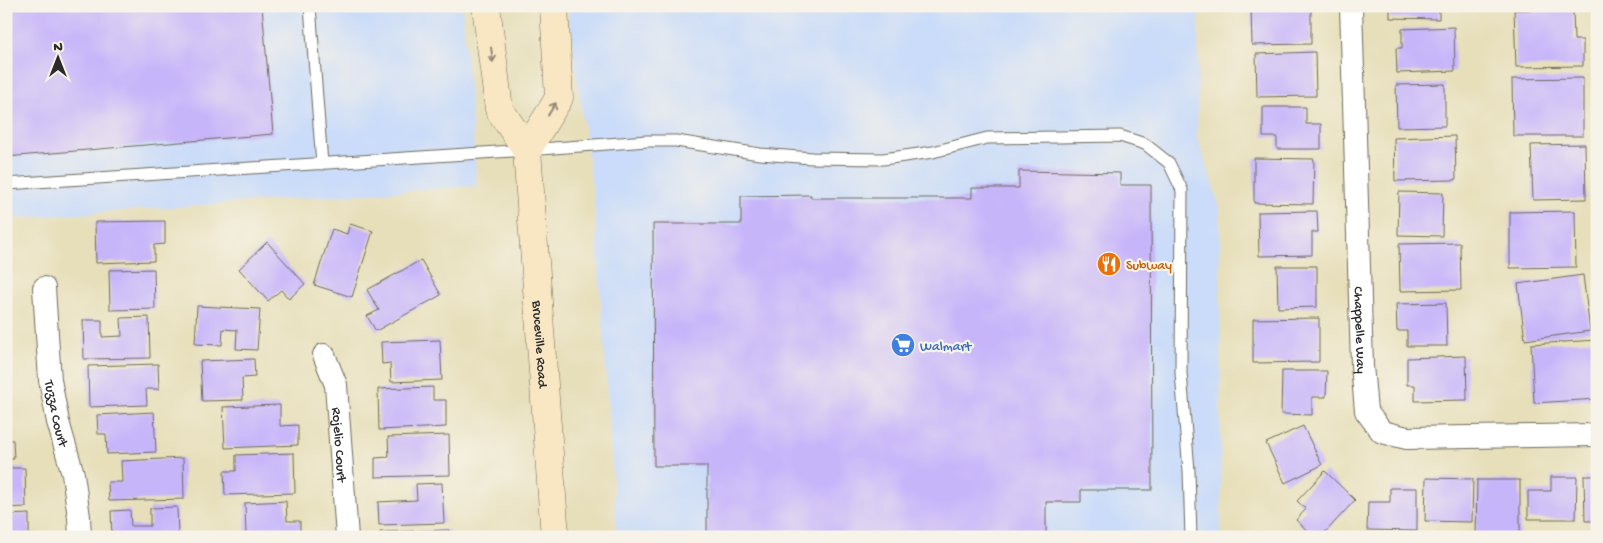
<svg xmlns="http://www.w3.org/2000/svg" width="1603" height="543" viewBox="0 0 1603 543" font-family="'Gochi Hand',sans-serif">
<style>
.built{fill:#cadcf9}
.building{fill:#c7b5fa}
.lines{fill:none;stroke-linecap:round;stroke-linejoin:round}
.service-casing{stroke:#6d6a5d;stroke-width:13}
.minor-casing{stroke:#6d6a5d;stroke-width:24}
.secondary-casing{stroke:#6d6a5d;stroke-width:29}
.service{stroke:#fff;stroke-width:11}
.minor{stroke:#fff;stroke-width:22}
.secondary{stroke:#f9e7c3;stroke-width:28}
.oneway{stroke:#928977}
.labels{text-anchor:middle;stroke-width:4.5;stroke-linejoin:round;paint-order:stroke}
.food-label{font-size:14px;fill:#c56008;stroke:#f7f3e8;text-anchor:start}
.street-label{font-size:14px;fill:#2b2b2b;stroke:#f7f3e8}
.shop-label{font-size:14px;fill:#366cbe;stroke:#f7f3e8;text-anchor:start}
</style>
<rect width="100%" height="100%" fill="#f7f3e8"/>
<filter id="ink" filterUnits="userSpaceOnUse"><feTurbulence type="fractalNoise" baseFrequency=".02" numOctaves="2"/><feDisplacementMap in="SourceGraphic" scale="10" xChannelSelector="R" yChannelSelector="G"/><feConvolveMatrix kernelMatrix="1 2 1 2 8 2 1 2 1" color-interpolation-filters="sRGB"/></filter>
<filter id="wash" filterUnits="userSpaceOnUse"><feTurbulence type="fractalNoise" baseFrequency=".0096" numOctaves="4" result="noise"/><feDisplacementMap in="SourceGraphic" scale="20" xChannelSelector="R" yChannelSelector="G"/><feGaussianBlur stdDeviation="1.12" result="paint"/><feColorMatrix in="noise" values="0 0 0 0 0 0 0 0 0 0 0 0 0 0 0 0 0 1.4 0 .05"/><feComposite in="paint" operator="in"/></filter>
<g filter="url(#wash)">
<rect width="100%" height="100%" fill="#e7dfba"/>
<path class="built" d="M 6,6 L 462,6 L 477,186 L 6,219 Z
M 567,6 L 1199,6 L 1197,137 L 1220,207 L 1221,537 L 617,537 L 594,199 Z"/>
<g id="blocks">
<path class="building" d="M 6,6 L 262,6 L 273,134 L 6,157 Z
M 1251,6 L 1311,6 L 1311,44 L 1252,45 Z
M 1390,6 L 1439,6 L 1439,19 L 1390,18 Z
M 1573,9 L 1574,40 L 1583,40 L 1583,66 L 1516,67 L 1514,10 Z
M 1454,27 L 1455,71 L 1397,73 L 1396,48 L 1402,48 L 1402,29 Z
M 1315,52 L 1316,96 L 1257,97 L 1256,54 Z
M 1583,78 L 1583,136 L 1513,136 L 1512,79 Z
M 1445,84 L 1445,126 L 1397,127 L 1396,85 Z
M 1263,107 L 1306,107 L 1306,124 L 1321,124 L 1321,149 L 1277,149 L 1277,137 L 1263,137 Z
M 1455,136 L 1456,180 L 1395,181 L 1394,138 Z
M 1585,144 L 1586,199 L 1533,200 L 1531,145 Z
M 1254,158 L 1314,159 L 1313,204 L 1254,203 Z
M 1019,171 L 1120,173 L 1120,185 L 1151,185 L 1152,490 L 1081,490 L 1081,502 L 1046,502 L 1046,537 L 707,537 L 707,466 L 654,466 L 653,224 L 741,224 L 741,196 L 811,195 L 811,198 L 972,198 L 972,188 L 1019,188 Z
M 1399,192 L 1443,193 L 1442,236 L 1398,235 Z
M 1317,211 L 1318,232 L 1312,232 L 1312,255 L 1259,256 L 1258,212 Z
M 1575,211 L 1576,267 L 1510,268 L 1510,212 Z
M 165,221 L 165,244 L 154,245 L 154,261 L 96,263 L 95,222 Z
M 350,224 L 373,231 L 352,297 L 314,285 L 332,229 L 347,234 Z
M 267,242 L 305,284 L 289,299 L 281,290 L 268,301 L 239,269 Z
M 1460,243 L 1461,290 L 1400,291 L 1399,244 Z
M 421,260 L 441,295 L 376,331 L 367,316 L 379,310 L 367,290 Z
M 1277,266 L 1317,266 L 1317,307 L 1278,308 Z
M 154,269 L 155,309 L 110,310 L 109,270 Z
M 1583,275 L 1590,331 L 1525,340 L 1518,284 Z
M 1446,303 L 1447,346 L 1407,346 L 1407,331 L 1397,331 L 1396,304 Z
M 197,306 L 260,309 L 257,350 L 236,349 L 237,330 L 223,329 L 222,345 L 195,344 Z
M 149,317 L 150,358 L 84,359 L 83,320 L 102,320 L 102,337 L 122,336 L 121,318 Z
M 1319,318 L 1319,362 L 1253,363 L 1253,319 Z
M 440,340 L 442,380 L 391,382 L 390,363 L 382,364 L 381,342 Z
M 1597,340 L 1597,399 L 1534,403 L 1531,344 Z
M 1466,356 L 1467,400 L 1415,401 L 1415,385 L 1407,385 L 1407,358 Z
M 254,359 L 255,377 L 242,378 L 243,400 L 202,401 L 200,361 Z
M 158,364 L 159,389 L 146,389 L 147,405 L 89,407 L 88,366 Z
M 1282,371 L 1327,371 L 1326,397 L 1312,397 L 1312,415 L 1281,414 Z
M 433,387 L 433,400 L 446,400 L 446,427 L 379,430 L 378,389 Z
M 280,405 L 280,426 L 298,425 L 298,445 L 225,448 L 223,407 Z
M 154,412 L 156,452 L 107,454 L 106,434 L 98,434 L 97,415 Z
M 1303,426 L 1322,465 L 1285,483 L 1266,443 Z
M 449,435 L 450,475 L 375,477 L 375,458 L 389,457 L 388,437 Z
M 6,440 L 13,440 L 14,459 L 6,459 Z
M 294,453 L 295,493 L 225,495 L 224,471 L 236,471 L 236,455 Z
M 183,458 L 184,499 L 109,501 L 108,482 L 122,482 L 121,461 Z
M 6,468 L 25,468 L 26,507 L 6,508 Z
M 1325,471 L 1355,500 L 1321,537 L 1314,537 L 1296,520 L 1306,509 L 1297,501 Z
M 1584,476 L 1597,476 L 1597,521 L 1585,521 Z
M 1551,477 L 1577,477 L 1576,519 L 1528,519 L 1528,491 L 1551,491 Z
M 1426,478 L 1473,479 L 1472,522 L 1425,521 Z
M 1477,480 L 1520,480 L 1520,537 L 1476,537 Z
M 442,483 L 444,523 L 379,525 L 378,502 L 417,500 L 416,484 Z
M 1390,488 L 1417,488 L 1417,531 L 1367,530 L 1368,502 L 1390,502 Z
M 286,501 L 287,521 L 300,521 L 300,537 L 246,537 L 245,503 Z
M 177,507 L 178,537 L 112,537 L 111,511 L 130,510 L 131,526 L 150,526 L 150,508 Z
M 29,514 L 29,537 L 6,537 L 6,515 Z
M 449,530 L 450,537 L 381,537 L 380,532 Z"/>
</g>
</g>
<g filter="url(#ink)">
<use href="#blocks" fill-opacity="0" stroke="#6d6a5d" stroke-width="1"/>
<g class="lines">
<g class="service-casing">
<path id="service" d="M 310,6 L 322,164
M 6,184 L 527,150 L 647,141 L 676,141 L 760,154 L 812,158 L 883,159 L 933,152 L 987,138 L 1120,136 L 1145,144 L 1169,163 L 1182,190 L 1181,373 L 1189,471 L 1191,537"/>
</g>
<g class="minor-casing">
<g id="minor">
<path id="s1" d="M 1351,6 L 1362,365 L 1366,411 L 1382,432 L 1407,438 L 1597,435"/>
<path id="s2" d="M 44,288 L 50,380 L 58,422 L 73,474 L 79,517 L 80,537"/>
<path id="s3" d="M 324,355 L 336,385 L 347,537"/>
</g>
</g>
<g class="secondary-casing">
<g id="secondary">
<path id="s4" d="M 486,6 L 499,109 L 527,150 L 555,537"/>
<path d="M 527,150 L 559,98 L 554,6"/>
</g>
</g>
<use href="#service" class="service"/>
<use href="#minor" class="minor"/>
<use href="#secondary" class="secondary"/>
</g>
<defs><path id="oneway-shaft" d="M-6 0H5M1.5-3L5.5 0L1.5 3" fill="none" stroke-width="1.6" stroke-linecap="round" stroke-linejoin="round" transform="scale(1.25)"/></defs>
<g class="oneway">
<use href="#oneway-shaft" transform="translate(492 55) rotate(83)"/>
<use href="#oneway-shaft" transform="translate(552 109) rotate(-58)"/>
</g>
</g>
<defs>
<g id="restaurant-disc" transform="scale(1.25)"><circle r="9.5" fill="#e8710a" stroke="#f7f3e8"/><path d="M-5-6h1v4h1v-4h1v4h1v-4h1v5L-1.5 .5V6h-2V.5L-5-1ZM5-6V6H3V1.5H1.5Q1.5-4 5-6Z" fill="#fff"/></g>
<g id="supermarket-disc" transform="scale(1.25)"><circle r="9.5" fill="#3f7fe0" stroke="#f7f3e8"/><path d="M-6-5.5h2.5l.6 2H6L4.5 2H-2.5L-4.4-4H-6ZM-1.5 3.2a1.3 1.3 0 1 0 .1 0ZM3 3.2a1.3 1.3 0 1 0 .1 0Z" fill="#fff"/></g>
</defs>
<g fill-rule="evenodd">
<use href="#restaurant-disc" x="1109" y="264"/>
<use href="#supermarket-disc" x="903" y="345"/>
</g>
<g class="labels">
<g class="food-label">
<text x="1126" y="269">Subway</text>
</g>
<g class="street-label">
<text dy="5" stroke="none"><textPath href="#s1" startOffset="324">Chappelle Way</textPath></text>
<text dy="5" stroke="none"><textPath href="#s4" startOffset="348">Bruceville Road</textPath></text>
<text dy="5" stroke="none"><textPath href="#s2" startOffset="126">Tuzza Court</textPath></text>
<text dy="5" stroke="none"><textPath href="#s3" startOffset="92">Rojelio Court</textPath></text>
</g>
<g class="shop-label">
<text x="920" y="350">Walmart</text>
</g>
</g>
<rect width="1603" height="543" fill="none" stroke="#f7f3e8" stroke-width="25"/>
<g transform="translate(58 58)" stroke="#f7f3e8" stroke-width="4" paint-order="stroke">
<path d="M0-4L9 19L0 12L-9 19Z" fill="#2b2b2b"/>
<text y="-8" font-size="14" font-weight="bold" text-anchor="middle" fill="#2b2b2b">N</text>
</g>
</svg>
